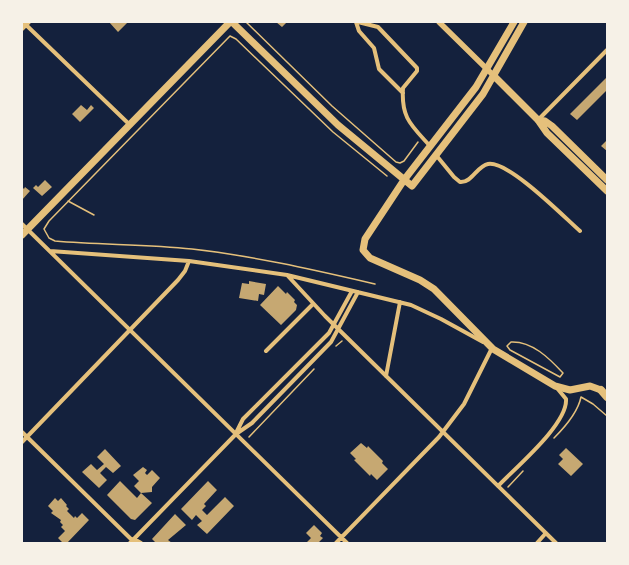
<svg xmlns="http://www.w3.org/2000/svg" width="629" height="565" viewBox="0 0 629 565" font-family="'Work Sans',sans-serif">
<style>
.building{fill:#c6a872}
.lines{fill:none;stroke-linecap:round;stroke-linejoin:round}
.path{stroke:#e5c07b;stroke-width:1.5}
.minor{stroke:#e5c07b;stroke-width:4}
.tertiary{stroke:#e5c07b;stroke-width:5.5}
.primary{stroke:#e5c07b;stroke-width:7}
.motorway{stroke:#e5c07b;stroke-width:8}
</style>
<rect width="100%" height="100%" fill="#14213d"/>
<path class="building" d="M 109,22 L 128,22 L 118,32 Z
M 276,22 L 287,22 L 282,27 Z
M 607,77 L 607,90 L 577,120 L 570,114 Z
M 81,105 L 87,110 L 91,105 L 94,108 L 80,122 L 72,114 Z
M 607,140 L 607,151 L 601,146 Z
M 45,180 L 52,187 L 42,196 L 33,188 L 36,185 L 38,187 Z
M 22,187 L 24,189 L 25,187 L 30,191 L 22,200 Z
M 249,281 L 266,284 L 264,295 L 259,294 L 258,301 L 239,298 L 242,283 L 249,284 Z
M 278,286 L 286,294 L 287,292 L 295,300 L 294,302 L 297,305 L 296,310 L 281,325 L 260,305 Z
M 361,443 L 367,448 L 368,446 L 383,461 L 382,463 L 388,469 L 377,480 L 371,474 L 370,476 L 354,460 L 356,459 L 350,453 Z
M 566,448 L 583,464 L 571,476 L 558,464 L 563,459 L 559,455 Z
M 105,449 L 121,466 L 113,473 L 106,467 L 100,473 L 107,480 L 99,488 L 82,472 L 91,464 L 97,470 L 104,464 L 97,457 Z
M 143,467 L 147,470 L 145,473 L 147,475 L 152,470 L 160,478 L 152,487 L 152,492 L 141,493 L 134,486 L 139,481 L 133,475 Z
M 120,481 L 137,498 L 141,493 L 152,503 L 135,520 L 131,519 L 107,495 Z
M 208,481 L 217,490 L 204,504 L 206,506 L 202,510 L 207,515 L 225,497 L 234,506 L 207,534 L 197,525 L 202,521 L 196,515 L 192,520 L 181,509 Z
M 55,498 L 58,501 L 61,498 L 67,505 L 66,506 L 69,509 L 67,511 L 74,518 L 75,516 L 77,518 L 82,513 L 89,520 L 67,543 L 63,543 L 58,538 L 65,531 L 61,527 L 63,525 L 60,522 L 61,520 L 51,513 L 53,511 L 48,506 Z
M 175,514 L 186,525 L 168,540 L 172,543 L 156,543 L 152,539 Z
M 314,525 L 322,533 L 320,536 L 323,538 L 318,543 L 306,543 L 311,538 L 306,533 Z"/>
<g class="lines">
<path class="path" d="M 246,22 L 332,106 L 396,162 L 400,163 L 404,161 L 418,142
M 68,201 L 94,215
M 375,284 C 314,270 254,256 192,249 C 147,244 101,245 55,241 L 49,238 L 44,229 L 49,221 L 230,36 L 236,39 L 333,132 L 387,176
M 511,342 C 532,341 549,358 563,373 L 560,377 L 510,350 L 507,346 Z
M 336,346 L 342,341
M 249,437 L 314,369
M 554,438 C 565,427 578,412 581,397 L 593,404 L 607,416
M 508,487 L 523,471"/>
<path class="minor" d="M 23,22 L 130,125
M 356,22 L 359,31 L 374,48 L 379,69 L 403,93
M 358,22 L 378,27 L 417,68 L 417,71 L 403,88 C 401,118 411,125 430,146
M 22,29 L 29,22
M 538,120 L 607,50
M 436,155 L 454,177 L 460,182 C 472,183 477,166 488,164 C 508,160 564,217 580,231
M 22,224 L 347,543
M 50,251 L 189,261 L 287,275 L 411,305 L 441,319 L 483,342
M 287,275 L 325,316 L 556,543
M 266,351 L 313,304
M 386,376 L 400,302
M 22,432 L 135,543
M 236,433 L 243,419 L 329,333 L 352,291
M 22,442 L 178,280 L 185,271 L 189,261
M 498,486 C 515,468 568,424 566,399 L 557,388
M 134,539 L 141,543
M 130,543 L 236,434 L 252,423 L 331,342 L 358,292
M 336,543 L 439,437 L 464,404 L 492,348
M 537,543 L 546,533"/>
<path class="tertiary" d="M 439,22 L 494,76"/>
<path class="primary" d="M 232,22 L 338,125 L 412,186 L 483,94 L 524,22
M 514,22 L 476,87 L 404,180 L 365,239 L 363,250 L 370,258 L 420,280 L 434,289 L 493,349 L 555,386 L 570,390 L 590,386 L 601,390
M 494,76 L 538,120 L 547,133 L 607,191
M 538,120 L 545,121 L 552,126 L 607,180
M 22,235 L 230,22"/>
<path class="motorway" d="M 601,390 L 607,397"/>
</g>
<rect width="629" height="565" fill="none" stroke="#f6f1e7" stroke-width="46"/>
</svg>
